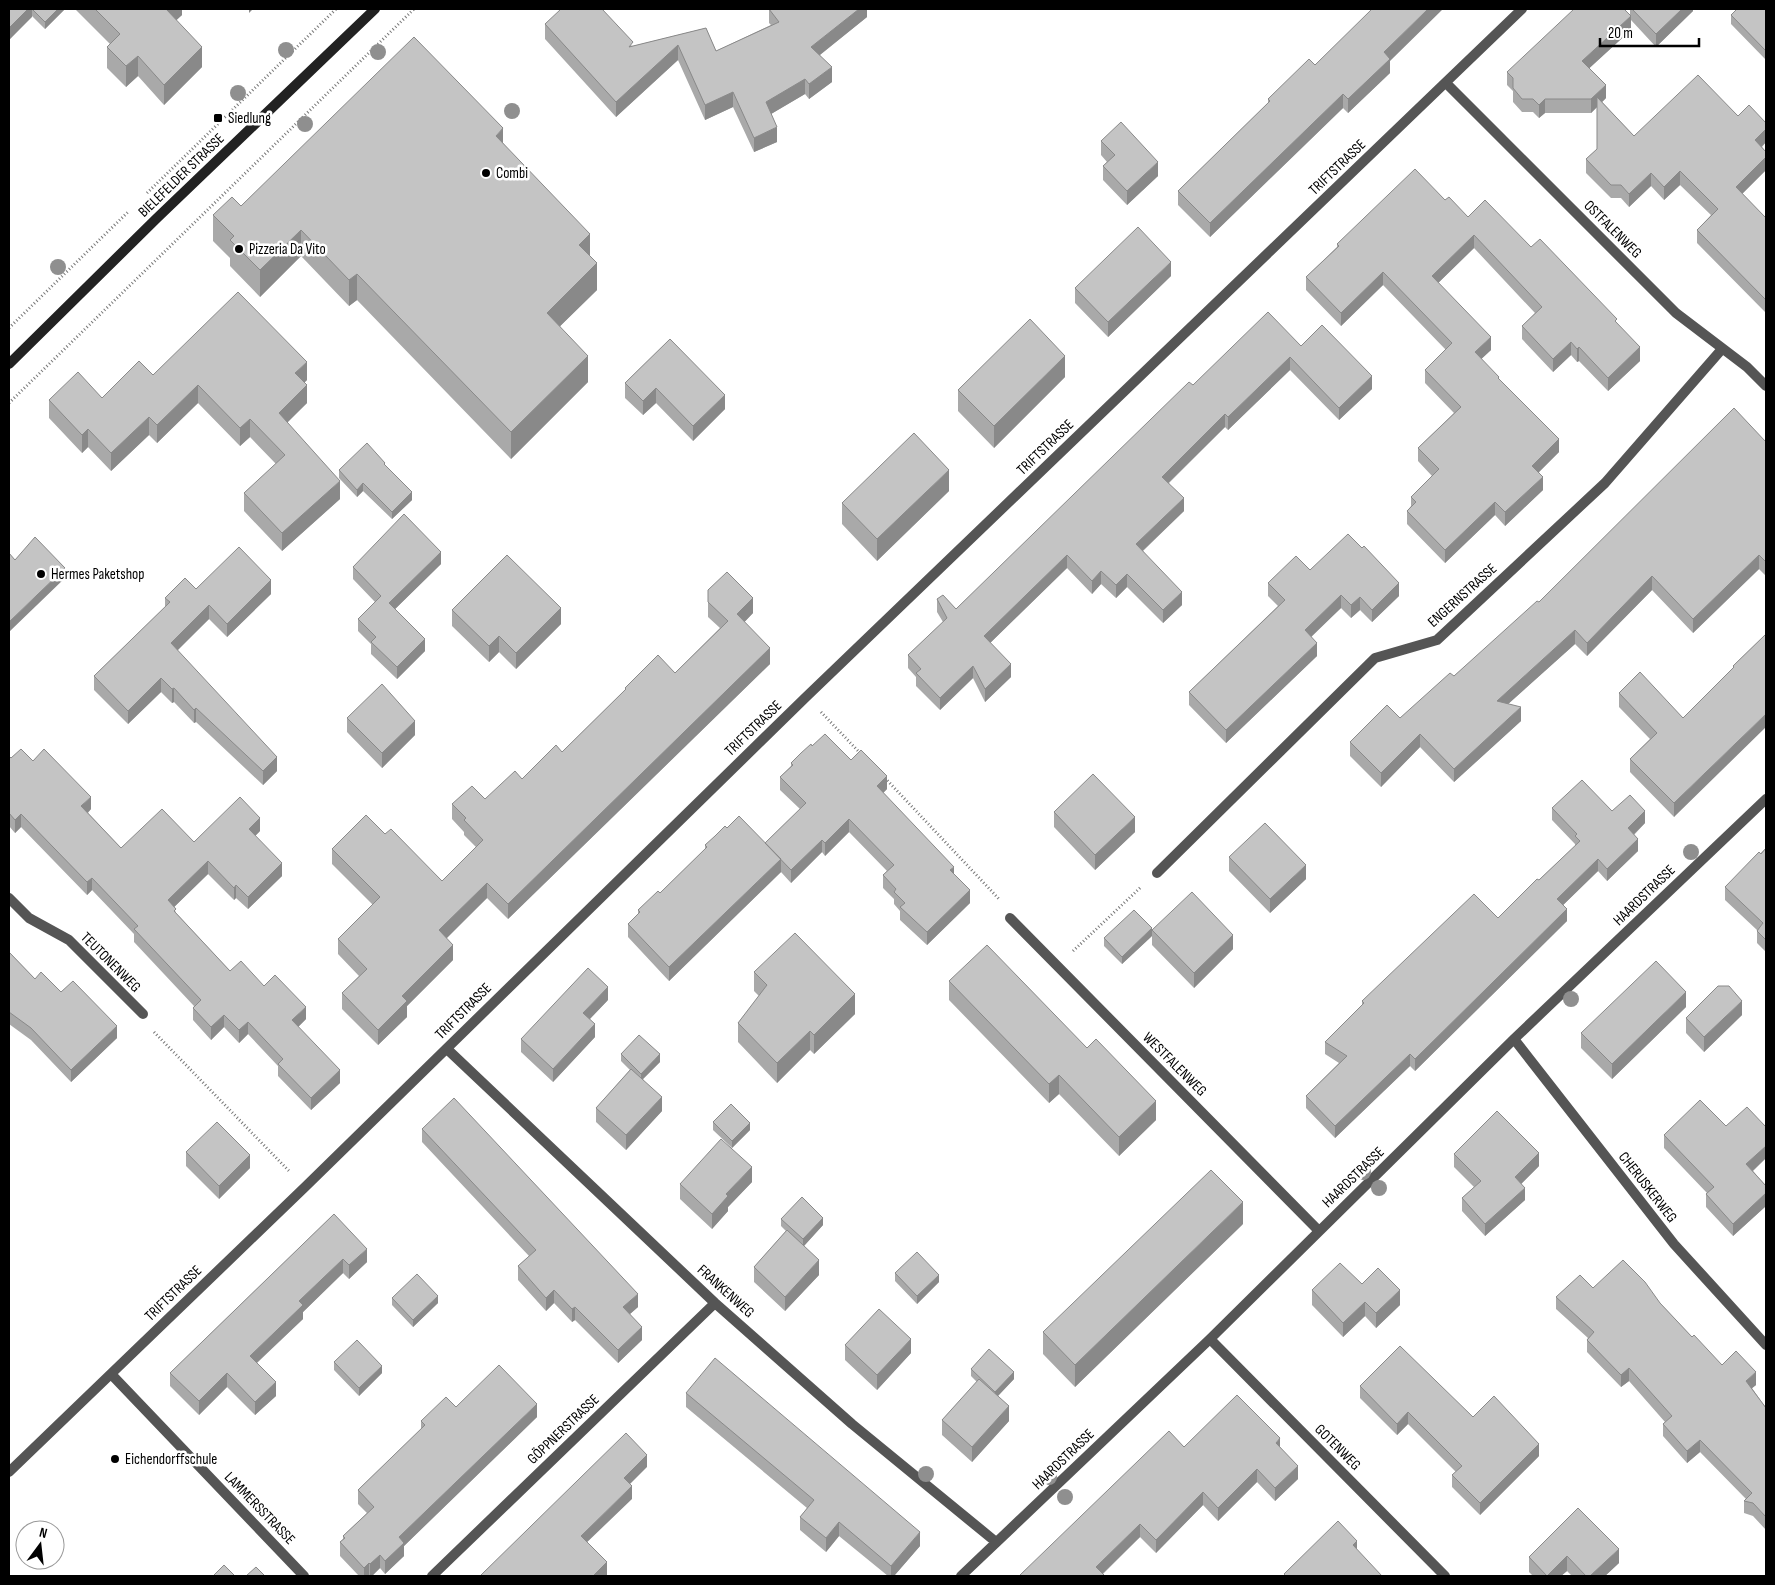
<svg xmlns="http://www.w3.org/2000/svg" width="1775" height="1585" viewBox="0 0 1775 1585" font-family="'Sofia Sans Condensed',sans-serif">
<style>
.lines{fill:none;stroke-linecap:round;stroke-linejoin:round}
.path{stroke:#777;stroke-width:3;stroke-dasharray:1 2.5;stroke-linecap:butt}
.street{stroke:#555;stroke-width:10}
.secondary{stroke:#222;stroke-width:10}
.tree{fill:#8f8f8f}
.wall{fill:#a9a9a9}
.shaded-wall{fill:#898989}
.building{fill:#c4c4c4;stroke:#898989}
.poi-dot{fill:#000;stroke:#fff;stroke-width:2}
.labels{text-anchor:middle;stroke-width:5;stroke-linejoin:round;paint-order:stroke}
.poi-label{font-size:15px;fill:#000;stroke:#fff;text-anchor:start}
.street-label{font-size:15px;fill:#000;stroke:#fff}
</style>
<rect width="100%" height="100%" fill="#fff"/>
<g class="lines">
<path class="path" d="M 147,193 L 336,9
M 9,328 L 128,212
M 9,403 L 414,9
M 821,712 L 861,754
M 885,778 L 999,899
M 1073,951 L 1141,887
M 154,1032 L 289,1171"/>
<path class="street" d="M 1446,83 L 1676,313 L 1747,367 L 1766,386
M 1157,873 L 1375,658 L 1437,640 L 1605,483 L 1722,349
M 9,898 L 29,918 L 69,940 L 143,1014
M 1010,918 L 1319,1231
M 1514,1039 L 1674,1244 L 1766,1345
M 447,1049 L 715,1303 L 852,1424 L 996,1542
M 1210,1339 L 1445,1576
M 111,1374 L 304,1576
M 9,1472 L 305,1187 L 806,697 L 1522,9
M 432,1576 L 715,1303
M 961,1576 L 1210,1339 L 1514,1039 L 1766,799"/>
<path class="secondary" d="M 9,364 L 157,218 L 375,9"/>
</g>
<g class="tree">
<circle cx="286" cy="50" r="8"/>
<circle cx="378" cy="52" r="8"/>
<circle cx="238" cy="93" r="8"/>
<circle cx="512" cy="111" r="8"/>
<circle cx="305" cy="124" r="8"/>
<circle cx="58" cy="267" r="8"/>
<circle cx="1691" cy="852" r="8"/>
<circle cx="1571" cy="999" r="8"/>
<circle cx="1363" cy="1172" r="8"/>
<circle cx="1379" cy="1188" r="8"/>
<circle cx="926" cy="1474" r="8"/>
<circle cx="1049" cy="1477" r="8"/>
<circle cx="1065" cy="1497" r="8"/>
</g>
<path class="wall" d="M 9,9 L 64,9 L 64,10 L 45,29 L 32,16 L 9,40 Z
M 75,9 L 182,9 L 182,15 L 176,20 L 202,67 L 164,105 L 138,76 L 126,87 L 107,68 L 107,47 L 110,44 Z
M 769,9 L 867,9 L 867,17 L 820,55 L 832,82 L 809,99 L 805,94 L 771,114 L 777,142 L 754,152 L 733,107 L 705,120 L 678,60 L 616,117 L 545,39 L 545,24 L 633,46 L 706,28 L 716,51 L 771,25 L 769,23 Z
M 1630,9 L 1693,9 L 1693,11 L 1656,47 L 1631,20 L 1631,30 L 1589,68 L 1606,98 L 1602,102 L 1634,136 L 1738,116 L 1766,123 L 1766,142 L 1762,147 L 1766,152 L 1766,170 L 1742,194 L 1766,218 L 1766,313 L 1697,243 L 1697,230 L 1711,215 L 1680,185 L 1664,200 L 1651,186 L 1629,207 L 1621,198 L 1611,198 L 1586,173 L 1586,159 L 1597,149 L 1597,107 L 1591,113 L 1545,113 L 1539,118 L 1533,112 L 1522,112 L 1513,102 L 1513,91 L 1507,85 L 1507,72 L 1630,15 Z
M 1766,9 L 1766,60 L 1731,24 L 1731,15 Z
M 1390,61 L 1390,73 L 1348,113 L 1343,108 L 1210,237 L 1178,205 L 1178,191 L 1268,103 L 1268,99 L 1315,65 Z
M 1101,141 L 1158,176 L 1127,205 L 1103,180 L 1103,166 L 1107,162 L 1101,155 Z
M 503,143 L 590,256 L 597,290 L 560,326 L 588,382 L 511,459 L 357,300 L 349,306 L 301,256 L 260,297 L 230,266 L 230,258 L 213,241 L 213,215 L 241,206 Z
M 1445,200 L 1468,217 L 1531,247 L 1617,323 L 1640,361 L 1608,391 L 1579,361 L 1577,362 L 1571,355 L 1553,372 L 1522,339 L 1522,326 L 1535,313 L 1474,248 L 1438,283 L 1491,350 L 1481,359 L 1499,379 L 1559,452 L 1539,472 L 1543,490 L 1505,526 L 1495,515 L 1445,563 L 1407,524 L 1407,511 L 1411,506 L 1411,497 L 1432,476 L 1418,461 L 1418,448 L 1454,413 L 1425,383 L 1425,370 L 1446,350 L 1383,285 L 1341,326 L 1306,290 L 1306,277 L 1337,247 L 1337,244 Z
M 1171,276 L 1108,337 L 1075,303 L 1075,288 Z
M 670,339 L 725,409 L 693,441 L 656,403 L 643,415 L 625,398 L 625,383 Z
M 1301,346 L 1372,389 L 1339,420 L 1290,370 L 1228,430 L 1225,427 L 1169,483 L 1184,511 L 1143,551 L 1182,605 L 1163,623 L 1127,587 L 1116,598 L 1101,584 L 1092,594 L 1067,568 L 990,643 L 1011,677 L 985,702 L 973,678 L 940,710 L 916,686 L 916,677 L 908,668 L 908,655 L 943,622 L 937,612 L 937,599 L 956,609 L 1193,385 Z
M 153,375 L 307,380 L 304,383 L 307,403 L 287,422 L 340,499 L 282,551 L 244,511 L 244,493 L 276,464 L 250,437 L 240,446 L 198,403 L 157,443 L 149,435 L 111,471 L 88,447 L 82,453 L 49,418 L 49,400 L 102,398 Z
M 1065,377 L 994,448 L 958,411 L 958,390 Z
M 1766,442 L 1766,576 L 1759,569 L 1693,633 L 1652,590 L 1587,656 L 1575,644 L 1508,704 L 1521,721 L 1454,782 L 1420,747 L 1381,787 L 1350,756 L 1350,742 L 1400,718 L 1454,676 L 1539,602 Z
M 385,465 L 412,500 L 392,519 L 363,491 L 357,497 L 339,478 L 339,470 Z
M 949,491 L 877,561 L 842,524 L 842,503 Z
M 441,564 L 395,609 L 425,651 L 397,679 L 371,654 L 371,644 L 358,631 L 358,619 L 375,602 L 353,579 L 353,567 Z
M 1310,570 L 1399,596 L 1372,622 L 1360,610 L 1351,618 L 1341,608 L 1311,636 L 1317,656 L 1226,743 L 1189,705 L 1189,692 L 1278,606 L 1268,596 L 1268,583 Z
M 196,589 L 271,594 L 227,637 L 209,619 L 177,650 L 277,771 L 263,785 L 196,722 L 194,723 L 174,702 L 172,703 L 161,692 L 128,724 L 94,690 L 94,676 L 165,607 L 165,598 Z
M 708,590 L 753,613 L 744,622 L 770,664 L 508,919 L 487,898 L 446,938 L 453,960 L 407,1006 L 407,1017 L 378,1045 L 342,1009 L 342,993 L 359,976 L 338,954 L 338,939 L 373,905 L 332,864 L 332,849 L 385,834 L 442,881 L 476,847 L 464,835 L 464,832 L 452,819 L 452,804 L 485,799 L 522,779 L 562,752 L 625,690 L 625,688 L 675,673 L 720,628 L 708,617 Z
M 452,610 L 561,624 L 516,669 L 499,652 L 489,662 L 452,626 Z
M 1766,634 L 1674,817 L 1630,772 L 1630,759 L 1650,739 L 1619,707 L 1619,693 L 1683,718 L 1733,668 L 1733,666 Z
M 347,718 L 415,735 L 382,768 L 347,732 Z
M 812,746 L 851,760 L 887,789 L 883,793 L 954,874 L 970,903 L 927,945 L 900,920 L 900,911 L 894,904 L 894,899 L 883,888 L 883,875 L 887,871 L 849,832 L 825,856 L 822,852 L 791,883 L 781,872 L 669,981 L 628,937 L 628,924 L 638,914 L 638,910 L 660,893 L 705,849 L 705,845 L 727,828 L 765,843 L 800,809 L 780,790 L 780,777 L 791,766 L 791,763 Z
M 9,756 L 11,758 L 33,761 L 91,809 L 88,813 L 121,848 L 194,842 L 260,831 L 255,836 L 282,876 L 248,909 L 236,898 L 234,900 L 208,874 L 174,907 L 176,913 L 230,971 L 264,986 L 306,1019 L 298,1027 L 340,1083 L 311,1110 L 278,1076 L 278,1066 L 248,1034 L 239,1043 L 224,1027 L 211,1040 L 193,1020 L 193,1008 L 194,1006 L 134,942 L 134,934 L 92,890 L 87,895 L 21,827 L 15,833 L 9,826 Z
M 1552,808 L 1612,811 L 1645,823 L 1634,835 L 1638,851 L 1607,881 L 1598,871 L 1563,905 L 1567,921 L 1415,1071 L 1410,1066 L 1335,1138 L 1306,1108 L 1306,1096 L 1339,1063 L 1325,1054 L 1325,1042 L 1362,1006 L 1362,1001 L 1498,918 L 1575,846 L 1575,844 L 1552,820 Z
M 1054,812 L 1135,832 L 1095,870 L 1054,827 Z
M 1766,848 L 1766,952 L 1757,943 L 1757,930 L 1725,900 L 1725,887 Z
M 1229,857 L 1306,879 L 1270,913 L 1229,871 Z
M 1152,930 L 1233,949 L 1194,988 L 1152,945 Z
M 1152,936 L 1122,964 L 1104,946 L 1104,938 Z
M 9,952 L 35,979 L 61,992 L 117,1038 L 71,1082 L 31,1040 L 9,1024 Z
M 754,972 L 855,1014 L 814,1054 L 810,1050 L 777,1083 L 738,1042 L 738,1023 L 759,996 L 754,991 Z
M 949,981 L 1087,1048 L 1156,1120 L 1119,1156 L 1059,1094 L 1049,1103 L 949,1000 Z
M 608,1000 L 590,1019 L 595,1037 L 553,1082 L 521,1052 L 521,1039 Z
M 1686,1007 L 1612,1079 L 1581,1048 L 1581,1033 Z
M 1742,1015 L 1704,1052 L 1686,1033 L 1686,1018 Z
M 621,1054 L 660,1062 L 643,1079 L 662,1111 L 626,1150 L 596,1122 L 596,1108 L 630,1070 L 621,1061 Z
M 713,1122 L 750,1130 L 732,1148 L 713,1130 Z
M 1726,1126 L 1766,1127 L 1766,1158 L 1753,1171 L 1766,1186 L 1766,1206 L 1733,1236 L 1706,1207 L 1706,1194 L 1707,1193 L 1664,1148 L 1664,1135 Z
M 422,1129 L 638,1307 L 630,1314 L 642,1340 L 618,1363 L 575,1320 L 572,1322 L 554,1303 L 546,1311 L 518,1280 L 518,1266 L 529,1256 L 422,1142 Z
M 186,1152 L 250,1168 L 219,1199 L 186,1166 Z
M 1454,1154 L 1539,1166 L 1521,1184 L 1525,1200 L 1485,1236 L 1462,1211 L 1462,1198 L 1474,1187 L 1454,1167 Z
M 752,1182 L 728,1207 L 728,1211 L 712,1229 L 680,1199 L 680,1184 Z
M 334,1214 L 367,1262 L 349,1279 L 343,1273 L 303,1312 L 303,1319 L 257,1363 L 276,1396 L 255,1415 L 227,1387 L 199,1415 L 170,1386 L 170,1373 Z
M 781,1219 L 823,1225 L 804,1246 L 819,1275 L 785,1311 L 754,1282 L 754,1267 L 786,1231 L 781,1226 Z
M 1243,1224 L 1075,1387 L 1043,1354 L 1043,1332 Z
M 895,1273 L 939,1282 L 917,1304 L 895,1281 Z
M 1362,1284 L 1400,1305 L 1376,1328 L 1365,1316 L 1343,1337 L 1312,1305 L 1312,1290 Z
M 1593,1288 L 1660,1303 L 1692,1337 L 1722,1365 L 1756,1385 L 1752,1388 L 1766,1408 L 1766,1530 L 1753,1516 L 1744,1513 L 1744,1501 L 1746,1499 L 1700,1452 L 1687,1463 L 1663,1436 L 1663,1424 L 1665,1422 L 1629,1381 L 1621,1387 L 1587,1352 L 1587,1340 L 1588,1338 L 1556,1309 L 1556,1297 Z
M 392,1298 L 438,1303 L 413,1327 L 392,1305 Z
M 845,1345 L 911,1353 L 877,1390 L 845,1360 Z
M 334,1362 L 382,1373 L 359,1396 L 334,1370 Z
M 971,1369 L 1014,1379 L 998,1396 L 1009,1421 L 972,1462 L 942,1435 L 942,1420 L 977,1382 L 971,1376 Z
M 1360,1386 L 1473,1417 L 1539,1456 L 1480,1515 L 1452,1487 L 1452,1475 L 1456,1472 L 1408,1424 L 1397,1435 L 1360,1398 Z
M 686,1393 L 920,1546 L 894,1576 L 888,1576 L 839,1536 L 826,1552 L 800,1530 L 800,1517 L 807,1508 L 686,1407 Z
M 456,1407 L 537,1417 L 404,1546 L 404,1556 L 385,1574 L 380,1568 L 372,1576 L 359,1576 L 340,1556 L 340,1542 L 343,1539 L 343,1536 L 367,1513 L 358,1504 L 358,1490 L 421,1429 L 421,1421 Z
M 1184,1447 L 1280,1447 L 1298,1479 L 1275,1501 L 1257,1482 L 1218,1521 L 1203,1505 L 1156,1553 L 1140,1537 L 1103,1574 L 1019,1576 Z
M 1578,1508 L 1619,1563 L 1605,1576 L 1572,1576 L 1567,1571 L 1561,1576 L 1533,1576 L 1529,1572 L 1529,1557 Z"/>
<path class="shaded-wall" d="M 28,9 L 32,9 L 32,17 L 9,40 L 9,28 Z
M 58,9 L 64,9 L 64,10 L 45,29 L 45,22 Z
M 167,9 L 182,9 L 182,15 L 166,30 Z
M 249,9 L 253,9 L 249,13 Z
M 859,9 L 867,9 L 867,17 L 811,62 L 811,47 Z
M 1428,9 L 1443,9 L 1390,61 L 1390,73 L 1348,113 L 1348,99 L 1384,52 Z
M 1682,9 L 1693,9 L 1693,11 L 1656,47 L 1656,34 Z
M 1631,16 L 1631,30 L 1582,75 L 1582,61 Z
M 678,45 L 678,60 L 616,117 L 616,102 Z
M 202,47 L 202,67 L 164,105 L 164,85 Z
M 138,56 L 138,76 L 126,87 L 126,66 Z
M 832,67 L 832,82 L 809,99 L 809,84 Z
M 805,79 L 805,94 L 766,117 L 766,102 Z
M 1606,85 L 1606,98 L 1591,113 L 1591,99 Z
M 733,92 L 733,107 L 705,120 L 705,105 Z
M 1343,94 L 1343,108 L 1210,237 L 1210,223 Z
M 1545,99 L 1545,113 L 1539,118 L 1539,105 Z
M 777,127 L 777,142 L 754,152 L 754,138 Z
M 503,128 L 503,155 L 496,136 Z
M 1766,129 L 1766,142 L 1755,153 L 1755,140 Z
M 1766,157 L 1766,170 L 1736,200 L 1736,187 Z
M 1158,162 L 1158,176 L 1127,205 L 1127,191 Z
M 1680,171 L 1680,185 L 1664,200 L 1664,187 Z
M 1651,173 L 1651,186 L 1629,207 L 1629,194 Z
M 301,230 L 301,256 L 260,297 L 260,270 Z
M 590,234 L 590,260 L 579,245 Z
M 1474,235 L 1474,248 L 1432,289 L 1432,276 Z
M 1171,262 L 1171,276 L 1108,337 L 1108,322 Z
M 597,263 L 597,290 L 547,339 L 547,313 Z
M 1383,272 L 1383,285 L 1341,326 L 1341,313 Z
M 357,274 L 357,300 L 349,306 L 349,280 Z
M 1491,337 L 1491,350 L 1475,365 L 1475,352 Z
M 1571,342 L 1571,355 L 1553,372 L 1553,359 Z
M 1579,347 L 1579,361 L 1577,362 L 1577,349 Z
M 1640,347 L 1640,361 L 1608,391 L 1608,378 Z
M 588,356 L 588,382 L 511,459 L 511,432 Z
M 1065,356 L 1065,377 L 994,448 L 994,426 Z
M 1290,357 L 1290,370 L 1228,430 L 1228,417 Z
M 307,362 L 307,380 L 295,391 L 295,373 Z
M 1372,376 L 1372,389 L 1339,420 L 1339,408 Z
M 198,385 L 198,403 L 157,443 L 157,425 Z
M 307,385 L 307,403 L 279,431 L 279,413 Z
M 656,388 L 656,403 L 643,415 L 643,401 Z
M 725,395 L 725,409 L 693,441 L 693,426 Z
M 1225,414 L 1225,427 L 1162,489 L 1162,477 Z
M 149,417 L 149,435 L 111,471 L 111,453 Z
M 250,419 L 250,437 L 240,446 L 240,428 Z
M 88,429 L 88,447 L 82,453 L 82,435 Z
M 1559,439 L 1559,452 L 1532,479 L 1532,466 Z
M 949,470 L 949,491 L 877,561 L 877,539 Z
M 1543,477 L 1543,490 L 1505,526 L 1505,512 Z
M 340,481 L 340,499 L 282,551 L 282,533 Z
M 363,483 L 363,491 L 357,497 L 357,490 Z
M 412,492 L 412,500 L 392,519 L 392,512 Z
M 1184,498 L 1184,511 L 1136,557 L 1136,544 Z
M 1495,502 L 1495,515 L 1445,563 L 1445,550 Z
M 441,552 L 441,564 L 389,615 L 389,603 Z
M 1067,555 L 1067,568 L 984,649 L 984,636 Z
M 1759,555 L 1759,569 L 1693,633 L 1693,619 Z
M 65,568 L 65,578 L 9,632 L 9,622 Z
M 1101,571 L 1101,584 L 1092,594 L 1092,581 Z
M 1127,574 L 1127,587 L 1116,598 L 1116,585 Z
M 1652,576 L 1652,590 L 1587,656 L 1587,643 Z
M 271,580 L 271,594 L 227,637 L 227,624 Z
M 1399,583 L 1399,596 L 1372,622 L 1372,610 Z
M 1182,592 L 1182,605 L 1163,623 L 1163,610 Z
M 1341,595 L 1341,608 L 1305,643 L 1305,630 Z
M 1360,597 L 1360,610 L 1351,618 L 1351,605 Z
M 753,598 L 753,613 L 737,630 L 737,614 Z
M 209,605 L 209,619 L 171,657 L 171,643 Z
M 561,608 L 561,624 L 516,669 L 516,653 Z
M 1575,630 L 1575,644 L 1497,714 L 1497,701 Z
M 499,636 L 499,652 L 489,662 L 489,646 Z
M 425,639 L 425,651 L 397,679 L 397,667 Z
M 1317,643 L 1317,656 L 1226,743 L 1226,730 Z
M 770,648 L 770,664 L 508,919 L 508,904 Z
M 1011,664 L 1011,677 L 985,702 L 985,689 Z
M 973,666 L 973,678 L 940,710 L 940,698 Z
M 161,678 L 161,692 L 128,724 L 128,711 Z
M 174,688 L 174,702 L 172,703 L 172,689 Z
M 1521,707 L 1521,721 L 1454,782 L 1454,769 Z
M 196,708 L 196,722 L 194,723 L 194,710 Z
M 1766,714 L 1766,727 L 1674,817 L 1674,803 Z
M 415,721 L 415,735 L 382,768 L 382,753 Z
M 1420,734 L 1420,747 L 1381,787 L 1381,773 Z
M 277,757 L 277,771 L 263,785 L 263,771 Z
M 887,776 L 887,789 L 877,799 L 877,786 Z
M 91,797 L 91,809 L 81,819 L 81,806 Z
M 1645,811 L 1645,823 L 1628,840 L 1628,828 Z
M 21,814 L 21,827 L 15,833 L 15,820 Z
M 1135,817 L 1135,832 L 1095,870 L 1095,855 Z
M 260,818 L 260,831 L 249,842 L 249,829 Z
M 849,819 L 849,832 L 825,856 L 825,843 Z
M 1638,839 L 1638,851 L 1607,881 L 1607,869 Z
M 822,840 L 822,852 L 791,883 L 791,870 Z
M 781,859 L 781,872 L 669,981 L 669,967 Z
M 1598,859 L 1598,871 L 1557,911 L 1557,899 Z
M 208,861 L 208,874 L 168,913 L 168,900 Z
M 282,863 L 282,876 L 248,909 L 248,897 Z
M 1306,865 L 1306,879 L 1270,913 L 1270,899 Z
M 954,867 L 954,880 L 950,870 Z
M 92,878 L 92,890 L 87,895 L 87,882 Z
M 487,883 L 487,898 L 439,946 L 439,930 Z
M 236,885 L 236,898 L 234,900 L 234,888 Z
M 970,890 L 970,903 L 927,945 L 927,932 Z
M 1567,909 L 1567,921 L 1415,1071 L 1415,1059 Z
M 1152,928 L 1152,936 L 1122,964 L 1122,957 Z
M 1233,935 L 1233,949 L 1194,988 L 1194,973 Z
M 453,945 L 453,960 L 407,1006 L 407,1017 L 378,1045 L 378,1030 L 402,996 Z
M 608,987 L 608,1000 L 583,1026 L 583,1013 Z
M 1686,992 L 1686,1007 L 1612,1079 L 1612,1064 Z
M 855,994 L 855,1014 L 814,1054 L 814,1035 Z
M 1742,1001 L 1742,1015 L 1704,1052 L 1704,1037 Z
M 306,1007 L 306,1019 L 292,1033 L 292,1020 Z
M 224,1015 L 224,1027 L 211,1040 L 211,1027 Z
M 248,1022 L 248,1034 L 239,1043 L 239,1030 Z
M 595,1024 L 595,1037 L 553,1082 L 553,1069 Z
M 117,1026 L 117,1038 L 71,1082 L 71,1070 Z
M 810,1031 L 810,1050 L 777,1083 L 777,1063 Z
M 660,1054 L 660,1062 L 641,1081 L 641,1074 Z
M 1410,1054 L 1410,1066 L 1335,1138 L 1335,1126 Z
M 340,1070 L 340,1083 L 311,1110 L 311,1098 Z
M 1059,1075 L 1059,1094 L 1049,1103 L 1049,1084 Z
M 662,1097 L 662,1111 L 626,1150 L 626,1135 Z
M 1156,1101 L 1156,1120 L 1119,1156 L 1119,1137 Z
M 750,1123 L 750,1130 L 732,1148 L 732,1141 Z
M 1766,1146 L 1766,1158 L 1746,1177 L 1746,1164 Z
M 1539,1153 L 1539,1166 L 1515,1190 L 1515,1177 Z
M 250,1155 L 250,1168 L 219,1199 L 219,1186 Z
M 752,1167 L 752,1182 L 728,1207 L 728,1211 L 712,1229 L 712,1214 L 726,1194 Z
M 1525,1188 L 1525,1200 L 1485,1236 L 1485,1224 Z
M 1766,1193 L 1766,1206 L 1733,1236 L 1733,1224 Z
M 1243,1202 L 1243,1224 L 1075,1387 L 1075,1365 Z
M 823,1218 L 823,1225 L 803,1247 L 803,1239 Z
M 367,1249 L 367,1262 L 349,1279 L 349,1265 Z
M 343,1259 L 343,1273 L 303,1312 L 303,1319 L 250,1369 L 250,1356 L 299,1301 Z
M 819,1260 L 819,1275 L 785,1311 L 785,1297 Z
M 939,1275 L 939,1282 L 917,1304 L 917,1296 Z
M 554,1290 L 554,1303 L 546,1311 L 546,1298 Z
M 1400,1290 L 1400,1305 L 1376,1328 L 1376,1313 Z
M 638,1294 L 638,1307 L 623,1320 L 623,1307 Z
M 438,1296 L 438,1303 L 413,1327 L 413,1320 Z
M 1365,1302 L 1365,1316 L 1343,1337 L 1343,1323 Z
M 575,1307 L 575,1320 L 572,1322 L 572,1309 Z
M 642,1327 L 642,1340 L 618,1363 L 618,1350 Z
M 911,1339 L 911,1353 L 877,1390 L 877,1375 Z
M 382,1366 L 382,1373 L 359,1396 L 359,1388 Z
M 1629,1368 L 1629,1381 L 1621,1387 L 1621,1375 Z
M 1014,1372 L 1014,1379 L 995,1399 L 995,1392 Z
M 1756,1372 L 1756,1385 L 1746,1393 L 1746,1381 Z
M 227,1373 L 227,1387 L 199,1415 L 199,1401 Z
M 276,1382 L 276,1396 L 255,1415 L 255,1402 Z
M 537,1404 L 537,1417 L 404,1546 L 404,1556 L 385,1574 L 385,1561 L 399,1537 Z
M 1009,1406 L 1009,1421 L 972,1462 L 972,1447 Z
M 1408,1412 L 1408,1424 L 1397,1435 L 1397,1424 Z
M 1280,1438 L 1280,1452 L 1276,1443 Z
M 1700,1440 L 1700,1452 L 1687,1463 L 1687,1451 Z
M 1539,1444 L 1539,1456 L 1480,1515 L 1480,1503 Z
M 647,1455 L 647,1467 L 624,1490 L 624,1478 Z
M 1298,1466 L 1298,1479 L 1275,1501 L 1275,1488 Z
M 1257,1469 L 1257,1482 L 1218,1521 L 1218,1508 Z
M 632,1486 L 632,1499 L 581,1548 L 581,1536 Z
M 1203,1492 L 1203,1505 L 1156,1553 L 1156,1540 Z
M 839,1522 L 839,1536 L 826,1552 L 826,1538 Z
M 1140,1524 L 1140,1537 L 1100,1576 L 1096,1567 Z
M 920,1532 L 920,1546 L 894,1576 L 891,1576 L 891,1566 Z
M 1357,1541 L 1357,1554 L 1353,1545 Z
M 1619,1549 L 1619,1563 L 1605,1576 L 1590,1576 Z
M 380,1555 L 380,1568 L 372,1576 L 370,1576 L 370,1564 Z
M 1567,1556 L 1567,1571 L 1561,1576 L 1547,1576 Z
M 607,1562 L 607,1575 L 605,1576 L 593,1576 Z
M 369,1563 L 369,1576 L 364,1576 L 364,1568 Z"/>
<path class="building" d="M 9,9 L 28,9 L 9,28 Z
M 32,9 L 58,9 L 45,22 Z
M 95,9 L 167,9 L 166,9 L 202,47 L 164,85 L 138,56 L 126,66 L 107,47 L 120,34 Z
M 561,9 L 602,9 L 633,42 L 629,47 L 706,28 L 716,51 L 779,22 L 769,9 L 859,9 L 811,47 L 832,67 L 809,84 L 805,79 L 766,102 L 777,127 L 754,138 L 733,92 L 705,105 L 678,45 L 616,102 L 545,24 Z
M 1372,9 L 1428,9 L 1384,52 L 1390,59 L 1348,99 L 1343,94 L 1210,223 L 1178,191 L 1270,101 L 1268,99 L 1309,59 L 1315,65 Z
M 1574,9 L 1624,9 L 1631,16 L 1582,61 L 1606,85 L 1591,99 L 1545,99 L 1539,105 L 1533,99 L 1522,99 L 1513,88 L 1513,78 L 1507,72 Z
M 1632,9 L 1682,9 L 1656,34 Z
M 1737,9 L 1766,9 L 1766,51 L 1731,15 Z
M 414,37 L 503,128 L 496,136 L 590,234 L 579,245 L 597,263 L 547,313 L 588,356 L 511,432 L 357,274 L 349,280 L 301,230 L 260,270 L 230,240 L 234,236 L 213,215 L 232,197 L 241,206 Z
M 1698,75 L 1738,116 L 1749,105 L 1766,123 L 1766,129 L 1755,140 L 1766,152 L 1766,157 L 1736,187 L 1766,218 L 1766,300 L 1697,230 L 1718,209 L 1680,171 L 1664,187 L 1651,173 L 1629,194 L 1621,185 L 1611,185 L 1586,159 L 1597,149 L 1597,97 L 1634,136 Z
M 1121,122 L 1158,162 L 1127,191 L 1103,166 L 1115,155 L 1101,141 Z
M 1415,169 L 1445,200 L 1449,197 L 1468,217 L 1485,200 L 1531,247 L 1540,239 L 1617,319 L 1615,321 L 1640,347 L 1608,378 L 1579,347 L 1577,349 L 1571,342 L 1553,359 L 1522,326 L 1542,307 L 1474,235 L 1432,276 L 1491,337 L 1475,352 L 1499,377 L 1498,378 L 1559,439 L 1532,466 L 1543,477 L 1505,512 L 1495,502 L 1445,550 L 1407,511 L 1416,502 L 1411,497 L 1439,469 L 1418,448 L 1461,407 L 1425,370 L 1452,343 L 1383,272 L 1341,313 L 1306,277 L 1339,246 L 1337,244 Z
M 1138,227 L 1171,262 L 1108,322 L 1075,288 Z
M 238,292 L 307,362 L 295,373 L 307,385 L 279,413 L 340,481 L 282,533 L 244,493 L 285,455 L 250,419 L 240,428 L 198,385 L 157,425 L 149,417 L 111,453 L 88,429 L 82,435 L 49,400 L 78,372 L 102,398 L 139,361 L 153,375 Z
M 1268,312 L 1301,346 L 1322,325 L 1372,376 L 1339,408 L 1290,357 L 1228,417 L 1225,414 L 1162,477 L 1184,498 L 1136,544 L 1182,592 L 1163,610 L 1127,574 L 1116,585 L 1101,571 L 1092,581 L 1067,555 L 984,636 L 1011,664 L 985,689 L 973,666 L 940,698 L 916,673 L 921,669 L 908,655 L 947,618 L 937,599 L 943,595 L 956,609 L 1189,382 L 1193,385 Z
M 1030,319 L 1065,356 L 994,426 L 958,390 Z
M 670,339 L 725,395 L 693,426 L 656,388 L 643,401 L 625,383 Z
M 1734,408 L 1766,442 L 1766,562 L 1759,555 L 1693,619 L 1652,576 L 1587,643 L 1575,630 L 1497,701 L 1521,707 L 1454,769 L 1420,734 L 1381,773 L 1350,742 L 1387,705 L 1400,718 L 1450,673 L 1454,676 L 1537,601 L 1539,602 Z
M 914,433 L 949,470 L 877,539 L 842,503 Z
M 367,443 L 385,463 L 384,464 L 412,492 L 392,512 L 363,483 L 357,490 L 339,470 Z
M 404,514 L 441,552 L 389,603 L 425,639 L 397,667 L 371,642 L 376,637 L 358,619 L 381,596 L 353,567 Z
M 1348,534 L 1362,548 L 1364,546 L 1399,583 L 1372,610 L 1360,597 L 1351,605 L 1341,595 L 1305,630 L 1317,643 L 1226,730 L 1189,692 L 1285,600 L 1268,583 L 1296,556 L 1310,570 Z
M 35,537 L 65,568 L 9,622 L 9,553 L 15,560 Z
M 239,547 L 271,580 L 227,624 L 209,605 L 171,643 L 277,757 L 263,771 L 196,708 L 194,710 L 174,688 L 172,689 L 161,678 L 128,711 L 94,676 L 170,602 L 165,598 L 185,578 L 196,589 Z
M 507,555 L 561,608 L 516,653 L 499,636 L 489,646 L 452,610 Z
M 727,572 L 753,598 L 737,614 L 770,648 L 508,904 L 487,883 L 439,930 L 453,945 L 402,996 L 407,1001 L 378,1030 L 342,993 L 367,969 L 338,939 L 380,897 L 332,849 L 366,815 L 385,834 L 391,829 L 442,881 L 483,840 L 464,820 L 466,818 L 452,804 L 472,786 L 485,799 L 515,771 L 522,779 L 556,745 L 562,752 L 626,689 L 625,688 L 658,655 L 675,673 L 728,621 L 708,602 L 708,590 Z
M 1766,634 L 1766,714 L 1674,803 L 1630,759 L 1657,733 L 1619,693 L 1640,672 L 1683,718 L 1734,667 L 1733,666 Z
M 382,684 L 415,721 L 382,753 L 347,718 Z
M 825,734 L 851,760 L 861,750 L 887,776 L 877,786 L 954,867 L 950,870 L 970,890 L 927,932 L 900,907 L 905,903 L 894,892 L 896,889 L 883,875 L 894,865 L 849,819 L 825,843 L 822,840 L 791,870 L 765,843 L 806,803 L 780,777 L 793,765 L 791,763 L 801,753 L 811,744 L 812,746 Z
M 21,749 L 33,761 L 44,749 L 91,797 L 81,806 L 121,848 L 162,809 L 194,842 L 240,797 L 260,818 L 249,829 L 282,863 L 248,897 L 236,885 L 234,888 L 208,861 L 168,900 L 176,909 L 174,911 L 230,971 L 241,961 L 264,986 L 275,975 L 306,1007 L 292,1020 L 340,1070 L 311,1098 L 278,1064 L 283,1059 L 248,1022 L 239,1030 L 224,1015 L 211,1027 L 193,1008 L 201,1000 L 134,929 L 138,926 L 92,878 L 87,882 L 21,814 L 15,820 L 9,813 L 9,756 L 11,758 Z
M 1093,774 L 1135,817 L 1095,855 L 1054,812 Z
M 1582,780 L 1612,811 L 1630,795 L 1645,811 L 1628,828 L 1638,839 L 1607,869 L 1598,859 L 1557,899 L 1567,909 L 1415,1059 L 1410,1054 L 1335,1126 L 1306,1096 L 1347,1056 L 1325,1042 L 1364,1003 L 1362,1001 L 1474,894 L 1498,918 L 1537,879 L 1539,880 L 1580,841 L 1575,836 L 1577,834 L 1552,808 Z
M 739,816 L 781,859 L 669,967 L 628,924 L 640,912 L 638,910 L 658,891 L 660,893 L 707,847 L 705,845 L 715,836 L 725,826 L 727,828 Z
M 1265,823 L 1306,865 L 1270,899 L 1229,857 Z
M 1766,848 L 1766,940 L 1757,931 L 1763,923 L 1725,887 L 1759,852 L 1761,854 Z
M 1192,892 L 1233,935 L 1194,973 L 1152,930 Z
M 1134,910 L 1152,928 L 1122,957 L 1104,938 Z
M 795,933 L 855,994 L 814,1035 L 810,1031 L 777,1063 L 738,1023 L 767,985 L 754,972 Z
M 987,945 L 1087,1048 L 1096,1039 L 1156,1101 L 1119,1137 L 1059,1075 L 1049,1084 L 949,981 Z
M 9,952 L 35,979 L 41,972 L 61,992 L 73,981 L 117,1026 L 71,1070 L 31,1028 L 9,1012 Z
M 1656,961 L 1686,992 L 1612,1064 L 1581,1033 Z
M 588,968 L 608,987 L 583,1013 L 595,1024 L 553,1069 L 521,1039 Z
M 1718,986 L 1729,986 L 1742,1001 L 1704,1037 L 1686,1018 Z
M 639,1035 L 660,1054 L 641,1074 L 621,1054 Z
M 631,1069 L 662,1097 L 626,1135 L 596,1108 Z
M 454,1098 L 638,1294 L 623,1307 L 642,1327 L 618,1350 L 575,1307 L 572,1309 L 554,1290 L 546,1298 L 518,1266 L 536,1250 L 422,1129 Z
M 1700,1100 L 1726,1126 L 1747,1107 L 1766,1127 L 1766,1146 L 1746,1164 L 1766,1186 L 1766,1193 L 1733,1224 L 1706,1194 L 1714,1187 L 1664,1135 Z
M 731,1104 L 750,1123 L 732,1141 L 713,1122 Z
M 1497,1111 L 1539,1153 L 1515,1177 L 1525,1188 L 1485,1224 L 1462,1198 L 1481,1181 L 1454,1154 Z
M 217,1122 L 250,1155 L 219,1186 L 186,1152 Z
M 721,1139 L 752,1167 L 726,1194 L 728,1196 L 712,1214 L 680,1184 Z
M 1211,1170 L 1243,1202 L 1075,1365 L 1043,1332 Z
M 802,1197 L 823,1218 L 803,1239 L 781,1219 Z
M 334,1214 L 367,1249 L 349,1265 L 343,1259 L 299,1301 L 303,1305 L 250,1356 L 276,1382 L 255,1402 L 227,1373 L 199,1401 L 170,1373 Z
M 787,1230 L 819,1260 L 785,1297 L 754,1267 Z
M 917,1252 L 939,1275 L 917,1296 L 895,1273 Z
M 1623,1260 L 1645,1282 L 1660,1303 L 1692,1337 L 1694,1335 L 1722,1365 L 1736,1351 L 1756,1372 L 1746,1381 L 1766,1408 L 1766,1517 L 1753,1503 L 1744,1501 L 1752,1493 L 1700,1440 L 1687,1451 L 1663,1424 L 1672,1416 L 1629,1368 L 1621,1375 L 1587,1340 L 1594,1332 L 1556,1297 L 1580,1275 L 1593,1288 Z
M 1340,1263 L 1362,1284 L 1378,1268 L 1400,1290 L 1376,1313 L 1365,1302 L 1343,1323 L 1312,1290 Z
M 417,1274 L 438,1296 L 413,1320 L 392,1298 Z
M 879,1309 L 911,1339 L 877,1375 L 845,1345 Z
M 357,1340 L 382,1366 L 359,1388 L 334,1362 Z
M 1400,1346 L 1473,1417 L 1494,1396 L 1539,1444 L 1480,1503 L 1452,1475 L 1462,1466 L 1408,1412 L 1397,1424 L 1360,1386 Z
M 989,1349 L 1014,1372 L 995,1392 L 971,1369 Z
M 715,1358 L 920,1532 L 891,1566 L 839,1522 L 826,1538 L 800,1517 L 814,1500 L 686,1393 Z
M 499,1365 L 537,1404 L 399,1537 L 404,1543 L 385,1561 L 380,1555 L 370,1564 L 369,1563 L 364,1568 L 340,1542 L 345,1538 L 343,1536 L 374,1507 L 358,1490 L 425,1425 L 421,1421 L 446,1397 L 456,1407 Z
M 979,1379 L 1009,1406 L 972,1447 L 942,1420 Z
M 1237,1395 L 1280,1438 L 1276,1443 L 1298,1466 L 1275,1488 L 1257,1469 L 1218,1508 L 1203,1492 L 1156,1540 L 1140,1524 L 1096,1567 L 1105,1576 L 1019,1576 L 1169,1431 L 1184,1447 Z
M 626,1433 L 647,1455 L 624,1478 L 632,1486 L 581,1536 L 607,1562 L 593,1576 L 480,1576 Z
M 1578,1508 L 1619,1549 L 1590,1576 L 1586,1576 L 1567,1556 L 1547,1576 L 1529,1557 Z
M 1338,1521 L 1357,1541 L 1353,1545 L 1382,1576 L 1286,1576 L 1284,1574 Z
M 224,1565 L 235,1576 L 213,1576 Z
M 256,1567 L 265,1576 L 246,1576 Z"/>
<g class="poi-dot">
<rect x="213" y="113" width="10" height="10" rx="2.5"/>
<circle cx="486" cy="173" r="5"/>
<circle cx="239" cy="249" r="5"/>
<circle cx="41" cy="574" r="5"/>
<circle cx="115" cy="1459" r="5"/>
</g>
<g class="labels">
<g class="poi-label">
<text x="228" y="123">Siedlung</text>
<text x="496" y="178">Combi</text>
<text x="249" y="254">Pizzeria Da Vito</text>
<text x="51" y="579">Hermes Paketshop</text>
<text x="125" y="1464">Eichendorffschule</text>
</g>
<g class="street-label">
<text transform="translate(1337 167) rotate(-44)" y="5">TRIFTSTRASSE</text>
<text transform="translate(181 175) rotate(-44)" y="5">BIELEFELDER STRASSE</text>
<text transform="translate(1613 229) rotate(45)" y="5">OSTFALENWEG</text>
<text transform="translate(1045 447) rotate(-44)" y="5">TRIFTSTRASSE</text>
<text transform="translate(1462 595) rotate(-42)" y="5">ENGERNSTRASSE</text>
<text transform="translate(753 728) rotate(-44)" y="5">TRIFTSTRASSE</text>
<text transform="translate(1644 895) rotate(-44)" y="5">HAARDSTRASSE</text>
<text transform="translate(111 962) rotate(45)" y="5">TEUTONENWEG</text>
<text transform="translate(463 1011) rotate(-45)" y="5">TRIFTSTRASSE</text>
<text transform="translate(1175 1064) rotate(45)" y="5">WESTFALENWEG</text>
<text transform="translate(1353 1177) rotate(-44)" y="5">HAARDSTRASSE</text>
<text transform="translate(1648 1187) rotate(52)" y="5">CHERUSKERWEG</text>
<text transform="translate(726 1291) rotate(42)" y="5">FRANKENWEG</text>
<text transform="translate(173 1293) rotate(-44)" y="5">TRIFTSTRASSE</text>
<text transform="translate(563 1429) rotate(-44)" y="5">GÖPPNERSTRASSE</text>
<text transform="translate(1338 1447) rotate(45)" y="5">GOTENWEG</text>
<text transform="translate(1063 1459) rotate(-44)" y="5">HAARDSTRASSE</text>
<text transform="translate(260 1508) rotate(46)" y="5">LAMMERSSTRASSE</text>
</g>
</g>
<rect width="1775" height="1585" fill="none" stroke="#000000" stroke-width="20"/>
<g transform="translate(40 1545) rotate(15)"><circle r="24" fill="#ffffff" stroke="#999999"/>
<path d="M0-4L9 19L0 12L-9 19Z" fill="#000000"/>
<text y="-8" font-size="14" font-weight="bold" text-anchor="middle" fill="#000000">N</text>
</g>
<path d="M1600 38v8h99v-8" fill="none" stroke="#000000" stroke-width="2.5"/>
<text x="1608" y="38" font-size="15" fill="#000000" stroke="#ffffff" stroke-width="4" paint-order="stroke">20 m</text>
</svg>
